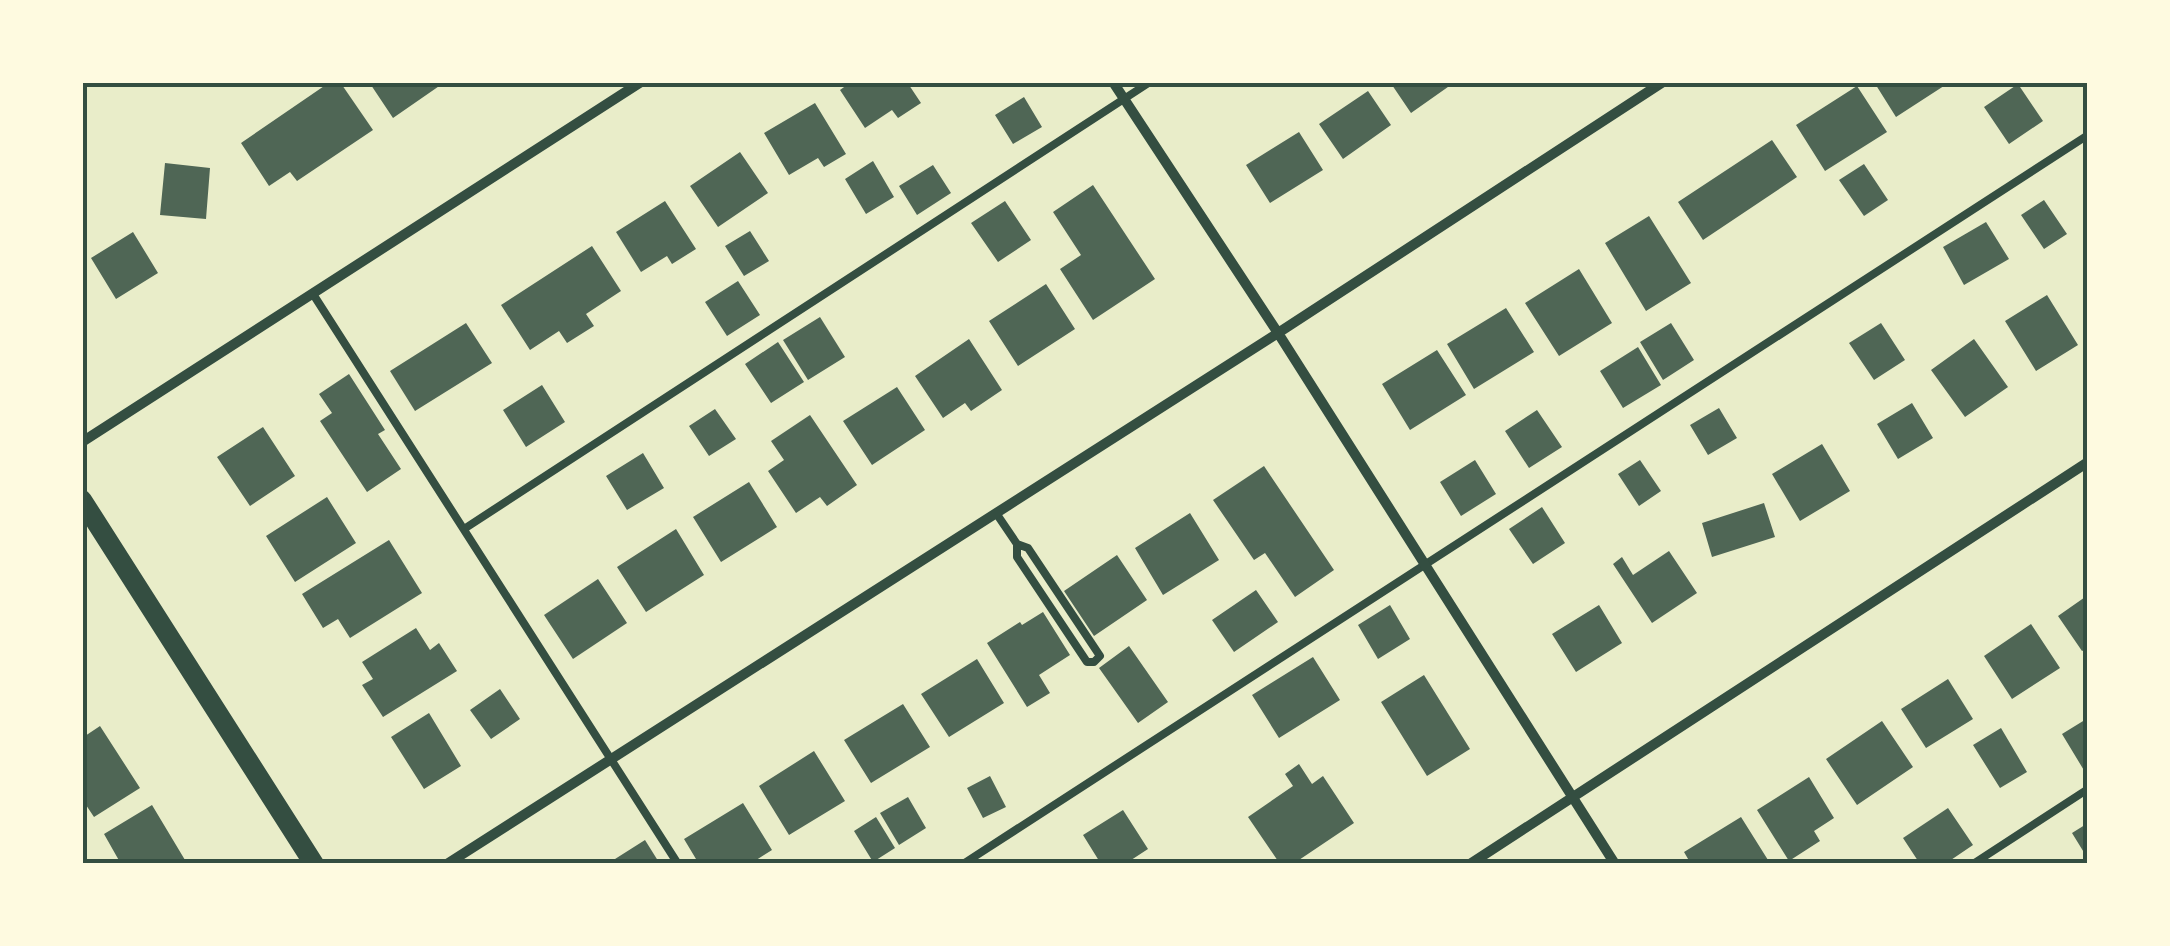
<svg xmlns="http://www.w3.org/2000/svg" width="2170" height="946" viewBox="0 0 2170 946" font-family="Montserrat,sans-serif">
<style>
.building{fill:#4f6655}
.lines{fill:none;stroke-linecap:round;stroke-linejoin:round}
.service{stroke:#344e41;stroke-width:8}
.minor{stroke:#344e41;stroke-width:10}
.secondary{stroke:#344e41;stroke-width:20}
.neatline{fill:none;stroke:#344e41;stroke-width:4}
</style>
<rect width="100%" height="100%" fill="#e9edc9"/>
<path class="building" d="M 330,82 L 340,82 L 373,130 L 297,181 L 290,172 L 269,186 L 241,143 Z
M 369,82 L 445,82 L 393,118 Z
M 851,82 L 907,82 L 921,103 L 898,118 L 892,110 L 865,128 L 840,90 Z
M 1390,82 L 1455,82 L 1411,113 Z
M 1874,82 L 1950,82 L 1896,117 Z
M 2018,84 L 2043,121 L 2009,144 L 1984,107 Z
M 1857,86 L 1887,132 L 1825,171 L 1796,125 Z
M 1368,91 L 1391,125 L 1343,159 L 1319,124 Z
M 1024,97 L 1042,127 L 1013,144 L 995,115 Z
M 815,103 L 846,154 L 824,167 L 818,158 L 789,175 L 764,133 Z
M 1299,132 L 1323,170 L 1270,203 L 1246,165 Z
M 1772,140 L 1797,177 L 1703,240 L 1678,202 Z
M 740,152 L 768,193 L 718,227 L 690,186 Z
M 873,161 L 894,197 L 866,214 L 845,179 Z
M 165,163 L 210,168 L 206,219 L 160,215 Z
M 1864,164 L 1888,200 L 1864,216 L 1839,180 Z
M 933,165 L 951,193 L 917,215 L 899,186 Z
M 1093,185 L 1155,279 L 1093,320 L 1060,269 L 1081,255 L 1053,212 Z
M 2044,200 L 2067,234 L 2044,249 L 2021,215 Z
M 665,201 L 696,249 L 672,264 L 667,256 L 641,272 L 616,232 Z
M 1005,201 L 1031,240 L 998,262 L 971,223 Z
M 1649,216 L 1691,283 L 1646,311 L 1605,243 Z
M 1986,222 L 2009,259 L 1964,285 L 1943,247 Z
M 750,231 L 769,261 L 744,276 L 725,246 Z
M 133,232 L 158,273 L 116,299 L 91,258 Z
M 592,246 L 621,291 L 586,314 L 594,326 L 567,343 L 559,331 L 530,350 L 501,305 Z
M 1579,269 L 1612,323 L 1559,356 L 1525,303 Z
M 738,281 L 760,315 L 727,336 L 705,302 Z
M 1046,284 L 1075,329 L 1018,366 L 989,321 Z
M 2047,295 L 2078,345 L 2036,371 L 2005,321 Z
M 1506,308 L 1534,352 L 1474,389 L 1447,344 Z
M 820,317 L 845,357 L 808,380 L 783,340 Z
M 466,323 L 492,363 L 415,411 L 390,371 Z
M 1671,323 L 1694,360 L 1663,380 L 1640,342 Z
M 1881,323 L 1905,360 L 1874,380 L 1849,343 Z
M 969,339 L 1002,390 L 971,411 L 965,403 L 943,418 L 915,376 Z
M 1974,339 L 2008,387 L 1965,417 L 1931,370 Z
M 778,342 L 804,382 L 771,403 L 745,364 Z
M 1638,347 L 1661,385 L 1623,408 L 1600,371 Z
M 1437,350 L 1466,395 L 1410,430 L 1382,384 Z
M 349,374 L 385,430 L 378,434 L 401,469 L 367,492 L 320,421 L 332,413 L 319,394 Z
M 542,385 L 565,422 L 526,447 L 503,410 Z
M 897,387 L 925,430 L 872,465 L 843,421 Z
M 1912,403 L 1933,438 L 1898,459 L 1877,424 Z
M 1719,408 L 1737,438 L 1708,455 L 1690,425 Z
M 715,409 L 736,439 L 709,456 L 689,426 Z
M 1537,410 L 1562,447 L 1529,468 L 1505,431 Z
M 810,415 L 857,485 L 827,506 L 820,497 L 796,513 L 768,471 L 784,460 L 771,441 Z
M 263,427 L 295,476 L 250,506 L 217,457 Z
M 1822,444 L 1850,491 L 1800,521 L 1772,474 Z
M 643,453 L 664,488 L 627,510 L 606,476 Z
M 1475,460 L 1496,494 L 1461,516 L 1440,482 Z
M 1640,460 L 1661,491 L 1639,506 L 1618,474 Z
M 1264,466 L 1334,570 L 1295,597 L 1265,553 L 1254,560 L 1213,500 Z
M 749,482 L 777,527 L 721,562 L 693,517 Z
M 327,497 L 356,543 L 295,582 L 266,536 Z
M 1764,503 L 1775,537 L 1712,557 L 1702,523 Z
M 1542,507 L 1565,543 L 1533,564 L 1509,529 Z
M 1190,513 L 1219,560 L 1163,595 L 1135,548 Z
M 676,529 L 704,575 L 646,612 L 617,567 Z
M 389,540 L 422,593 L 350,638 L 338,619 L 323,628 L 302,594 Z
M 1669,551 L 1697,593 L 1652,623 L 1613,564 L 1622,557 L 1633,575 Z
M 1117,555 L 1147,600 L 1094,636 L 1064,591 Z
M 598,579 L 627,623 L 573,659 L 544,615 Z
M 1256,590 L 1278,622 L 1234,652 L 1212,620 Z
M 2088,595 L 2088,648 L 2082,651 L 2058,616 Z
M 1390,605 L 1410,639 L 1378,659 L 1358,625 Z
M 1599,605 L 1622,643 L 1576,672 L 1552,634 Z
M 1043,612 L 1070,655 L 1039,675 L 1050,693 L 1027,707 L 987,643 L 1020,622 L 1022,625 Z
M 2031,624 L 2060,668 L 2012,699 L 1984,656 Z
M 416,628 L 430,650 L 439,643 L 457,671 L 383,717 L 362,685 L 373,679 L 362,662 Z
M 1129,646 L 1168,702 L 1138,723 L 1099,668 Z
M 1313,657 L 1340,700 L 1279,738 L 1252,695 Z
M 977,659 L 1004,703 L 949,737 L 921,694 Z
M 1424,675 L 1470,749 L 1427,776 L 1381,702 Z
M 1948,679 L 1973,719 L 1926,748 L 1901,709 Z
M 500,689 L 520,719 L 491,739 L 470,710 Z
M 903,704 L 930,747 L 871,783 L 844,740 Z
M 429,713 L 461,766 L 424,789 L 391,737 Z
M 2088,718 L 2088,771 L 2085,772 L 2062,734 Z
M 1882,721 L 1913,767 L 1857,805 L 1826,759 Z
M 100,726 L 140,788 L 94,817 L 82,799 L 82,738 Z
M 2001,728 L 2027,772 L 2000,788 L 1973,745 Z
M 814,751 L 845,801 L 789,835 L 759,786 Z
M 1299,764 L 1312,784 L 1323,776 L 1354,823 L 1293,864 L 1280,864 L 1248,817 L 1293,786 L 1285,774 Z
M 990,776 L 1006,807 L 983,818 L 967,788 Z
M 1809,777 L 1834,818 L 1814,831 L 1820,841 L 1789,861 L 1757,810 Z
M 908,797 L 926,828 L 899,845 L 880,813 Z
M 743,803 L 772,850 L 750,864 L 699,864 L 684,839 Z
M 152,805 L 185,860 L 180,864 L 121,864 L 104,834 Z
M 1948,808 L 1973,845 L 1945,864 L 1920,864 L 1903,838 Z
M 1123,810 L 1148,849 L 1125,864 L 1101,864 L 1083,835 Z
M 876,817 L 895,848 L 873,862 L 854,831 Z
M 1741,817 L 1768,860 L 1763,864 L 1691,864 L 1684,852 Z
M 2088,823 L 2088,859 L 2072,833 Z
M 645,840 L 660,864 L 617,864 L 615,859 Z"/>
<g class="lines">
<path class="service" d="M 313,294 L 678,864
M 996,513 L 1017,544 L 1017,557 L 1087,662 L 1094,662 L 1100,656 L 1028,548 L 1017,544
M 464,529 L 1150,82
M 963,864 L 2088,135
M 1973,864 L 2088,789"/>
<path class="minor" d="M 1113,82 L 1278,333 L 1615,864
M 82,442 L 641,82
M 447,864 L 1278,333 L 1663,82
M 1470,864 L 2088,462"/>
<path class="secondary" d="M 82,500 L 314,864"/>
</g>
<rect width="2170" height="946" fill="none" stroke="#fefae0" stroke-width="170"/>
<rect x="85" y="85" width="2000" height="776" class="neatline"/>
</svg>
